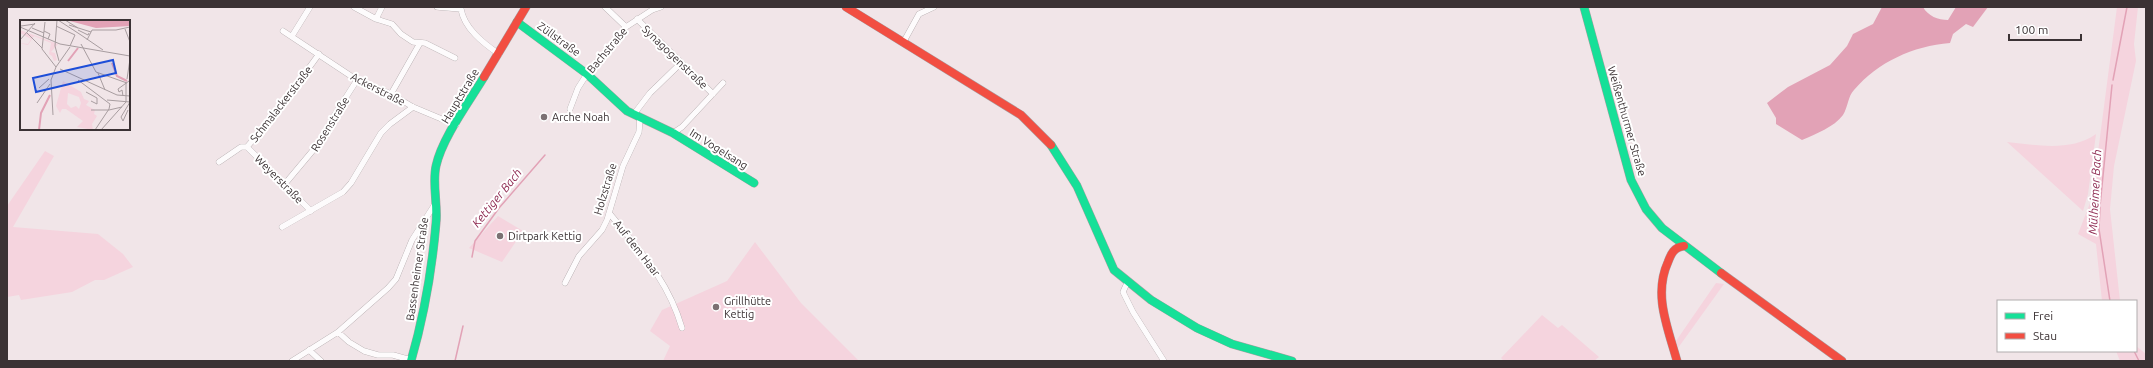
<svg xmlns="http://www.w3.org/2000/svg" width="2153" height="368" viewBox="0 0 2153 368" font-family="Ubuntu,sans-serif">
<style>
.green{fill:#f5d4de}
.water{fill:#e2a2b6}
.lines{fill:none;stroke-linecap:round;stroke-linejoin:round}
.stream{stroke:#e2a2b6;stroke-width:1.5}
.street-casing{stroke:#a89fa1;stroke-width:6}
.fast-casing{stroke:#a89fa1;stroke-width:9}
.jam-casing{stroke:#a89fa1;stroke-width:9}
.street{stroke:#fdfbfc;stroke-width:5.5}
.fast{stroke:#16e098;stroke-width:8}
.jam{stroke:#f24e42;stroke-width:8}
.poi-dot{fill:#7b7173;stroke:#fff;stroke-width:1.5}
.labels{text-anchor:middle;stroke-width:4;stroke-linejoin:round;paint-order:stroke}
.street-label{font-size:11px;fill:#3b3234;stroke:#fff}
.poi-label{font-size:11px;fill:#3b3234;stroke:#fff;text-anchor:start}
.water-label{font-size:12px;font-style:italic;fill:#8f2c53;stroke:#fff}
.inset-river{fill:none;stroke:#e2a2b6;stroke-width:2}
.inset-road{fill:none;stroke:#a89da0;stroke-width:1}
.view{fill:#1d4ed8;fill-opacity:0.15;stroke:#1d4ed8;stroke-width:2}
.inset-edge{fill:none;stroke:#3b3234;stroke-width:2}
</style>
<rect width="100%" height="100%" fill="#f1e5e8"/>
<path class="green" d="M 2117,7 L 2138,7 L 2134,44 L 2136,61 L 2114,166 L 2110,209 L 2120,301 L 2102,301 L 2096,244 L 2078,234 L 2092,198 Z
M 2096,134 L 2088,194 L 2083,211 L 2007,142 C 2036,145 2071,152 2096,134 Z
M 45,151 L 54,156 L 13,227 L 98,234 L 123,254 L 133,267 L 104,280 L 95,280 L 72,292 L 21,300 L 19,295 L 7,297 L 7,206 Z
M 498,216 L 523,231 L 502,262 L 469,248 Z
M 755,242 L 801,303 L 859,361 L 663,361 L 670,346 L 650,331 L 662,310 L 727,281 Z
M 1716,283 L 1724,284 L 1678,348 L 1676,341 Z
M 1542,315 L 1558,328 L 1562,325 L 1599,357 L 1594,361 L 1504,361 L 1501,358 Z
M 2136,346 L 2146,354 L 2146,361 L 2120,361 L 2116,351 L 2136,351 Z"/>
<path class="water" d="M 1882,7 L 1923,7 C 1928,16 1938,20 1948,20 L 1956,7 L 1988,7 L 1973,27 L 1966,24 L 1953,34 L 1950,43 C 1913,46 1878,62 1854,90 C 1848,96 1848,107 1843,115 C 1834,127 1816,134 1802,140 L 1776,124 L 1776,118 L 1767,103 L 1788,87 L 1830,65 L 1847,46 L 1853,34 L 1873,24 Z"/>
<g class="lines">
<path class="stream" d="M 2113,80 L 2127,7
M 472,257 L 475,241 L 499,208 L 545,155
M 2110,301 L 2099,229 L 2100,206 L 2112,85
M 2134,351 L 2139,361
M 455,361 L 463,326"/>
<g class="street-casing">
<path id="street" d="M 354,7 L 376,19 L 392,24 L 401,34 L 413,42 L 425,43 L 455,58
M 437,7 L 461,9 C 464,28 483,43 499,54
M 605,7 L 626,27
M 376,19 L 382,7
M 637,19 L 713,94
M 283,31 L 357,80 L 391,94 L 413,107 L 456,125
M 292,36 L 310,7
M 903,43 L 919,14 L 934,7
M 391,94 L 420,43
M 570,109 L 578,88 L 587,74 L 626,27 L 652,10 L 661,7
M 634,114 L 650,93 L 681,63
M 673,133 L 682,127 L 723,83
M 247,147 L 311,211
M 219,162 L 241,147 L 247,147 L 279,109 L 319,54
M 284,185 L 325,136 L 332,119 L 357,80
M 610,214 C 640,251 668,280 682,328
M 282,227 L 343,192 L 351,183 L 381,133 L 390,124 L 413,107
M 565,283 L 579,256 L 602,230 L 607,220 L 623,166 L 639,132 L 640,117
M 1127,283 L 1123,292 L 1133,312 L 1164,361
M 338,332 L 349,342 L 364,351 L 378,355 L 393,355 L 411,360
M 309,350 L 321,361
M 292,361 L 338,332 L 388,288 L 396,279 L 412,240 L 435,204"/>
</g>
<g class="fast-casing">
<path id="fast" d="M 1584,7 L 1631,180 L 1646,209 L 1662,228 L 1721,273
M 517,22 L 587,74 L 627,111 L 673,133 L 754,183
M 1051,145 L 1077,186 L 1114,270 L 1151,300 L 1197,328 L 1232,344 L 1292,361
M 411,361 C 424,316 432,270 436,223 C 438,204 432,184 436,166 C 442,138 469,102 484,77"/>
</g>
<g class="jam-casing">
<path id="jam" d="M 846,7 L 1021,115 L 1051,145
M 484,77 L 526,7
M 1721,273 L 1842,361
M 1677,361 C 1668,328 1653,295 1668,262 C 1671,254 1674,247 1684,246"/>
</g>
<use href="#street" class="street"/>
<use href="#fast" class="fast"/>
<use href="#jam" class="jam"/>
</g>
<g class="poi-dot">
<circle cx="544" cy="117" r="4"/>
<circle cx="500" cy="236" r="4"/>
<circle cx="716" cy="307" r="4"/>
</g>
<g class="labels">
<g class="street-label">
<text transform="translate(559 39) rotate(36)" y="4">Züllstraße</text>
<text transform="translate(607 50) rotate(-50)" y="4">Bachstraße</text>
<text transform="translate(675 57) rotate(44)" y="4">Synagogenstraße</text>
<text transform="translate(378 89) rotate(27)" y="4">Ackerstraße</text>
<text transform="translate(460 96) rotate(-59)" y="4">Hauptstraße</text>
<text transform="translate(281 104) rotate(-52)" y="4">Schmalackerstraße</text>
<text transform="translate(1627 121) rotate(74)" y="4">Weißenthurmer Straße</text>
<text transform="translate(330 124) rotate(-58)" y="4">Rosenstraße</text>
<text transform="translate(719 149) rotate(32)" y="4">Im Vogelsang</text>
<text transform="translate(279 179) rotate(45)" y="4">Weyerstraße</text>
<text transform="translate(605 189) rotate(-73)" y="4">Holzstraße</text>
<text transform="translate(637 248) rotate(52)" y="4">Auf dem Haar</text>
<text transform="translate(417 269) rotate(-82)" y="4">Bassenheimer Straße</text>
</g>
<g class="poi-label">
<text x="552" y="121">Arche Noah</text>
<text x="508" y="240">Dirtpark Kettig</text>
<text x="724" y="305">Grillhütte<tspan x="724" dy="13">Kettig</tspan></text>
</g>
<g class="water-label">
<text transform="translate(2095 192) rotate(-87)" y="4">Mülheimer Bach</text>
<text transform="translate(497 198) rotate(-51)" y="4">Kettiger Bach</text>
</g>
</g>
<g transform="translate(20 20)">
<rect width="110" height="110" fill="#f1e5e8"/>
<path d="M 0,10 L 38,24 L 31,32 L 35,33 L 37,40 L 34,41 L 32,36 L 29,34 L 31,23 L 14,16 L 8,25 L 3,24 L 0,23 L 8,24 L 11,19 L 0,13 ZM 43,61 L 61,72 L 64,79 L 69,81 L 66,85 L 75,90 L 74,94 L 77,96 L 72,104 L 73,110 L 57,107 L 63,101 L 46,89 L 42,89 L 40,93 L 36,86 ZM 48,73 L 59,77 L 61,83 L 59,89 L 56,86 L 51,88 L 47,84 Z" fill="#f5d4de" fill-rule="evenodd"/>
<path d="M 46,0 L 110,0 L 110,6 L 76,8 Z" fill="#e2a2b6"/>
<path class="inset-river" d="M 54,0 L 91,3 L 110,1M 48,41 L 58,28M 92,43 L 97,56 L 107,61M 19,110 L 21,93 L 30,75"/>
<path class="inset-road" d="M 37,0 L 35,26 L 39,41M 38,0 L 61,15M 45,0 L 58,8M 49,5 L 71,12M 1,6 L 15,4M 36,6 L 55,15M 0,7 L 40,24 L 110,36M 12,8 L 24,13M 105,9 L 110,22M 58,10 L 68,15 L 69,13M 24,11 L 30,14 L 28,19M 7,13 L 22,28M 61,15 L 83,30M 0,20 L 15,3M 67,20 L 72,10 L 96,10 L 110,7M 61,24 L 76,52 L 107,63M 50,26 L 55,15M 22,29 L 25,2M 22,29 L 36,47M 36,47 L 50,27M 40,49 L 97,75 L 110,76M 78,53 L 85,70M 107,59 L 110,39M 58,60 L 90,84 L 89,89 L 75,110M 19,68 L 29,59M 98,69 L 99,72 L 102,70 L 103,76M 98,69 L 109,61M 66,72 L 77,78M 87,80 L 110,82 L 101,97 L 103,101 L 108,90M 71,81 L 77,84 L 77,78M 17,83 L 30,64M 71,90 L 89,90M 89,90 L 102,87M 33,95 L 31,60 L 36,47M 81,110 L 106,82 L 106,63"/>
<path class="view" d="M 93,40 L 96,53 L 16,72 L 13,58 Z"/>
<rect width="110" height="110" class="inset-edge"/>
</g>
<rect width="2153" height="368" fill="none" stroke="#3b3234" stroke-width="16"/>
<rect x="1997" y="300" width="140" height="52" fill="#ffffff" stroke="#b1adae"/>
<rect x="2005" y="313" width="20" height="6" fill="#16e098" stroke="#b1adae"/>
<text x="2033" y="320" font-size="12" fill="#3b3234">Frei</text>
<rect x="2005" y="333" width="20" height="6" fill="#f24e42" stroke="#b1adae"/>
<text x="2033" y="340" font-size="12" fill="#3b3234">Stau</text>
<path d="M2009 34v6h72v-6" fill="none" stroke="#3b3234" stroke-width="2"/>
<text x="2015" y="34" font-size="12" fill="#3b3234" stroke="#ffffff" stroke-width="3" paint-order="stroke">100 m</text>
</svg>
